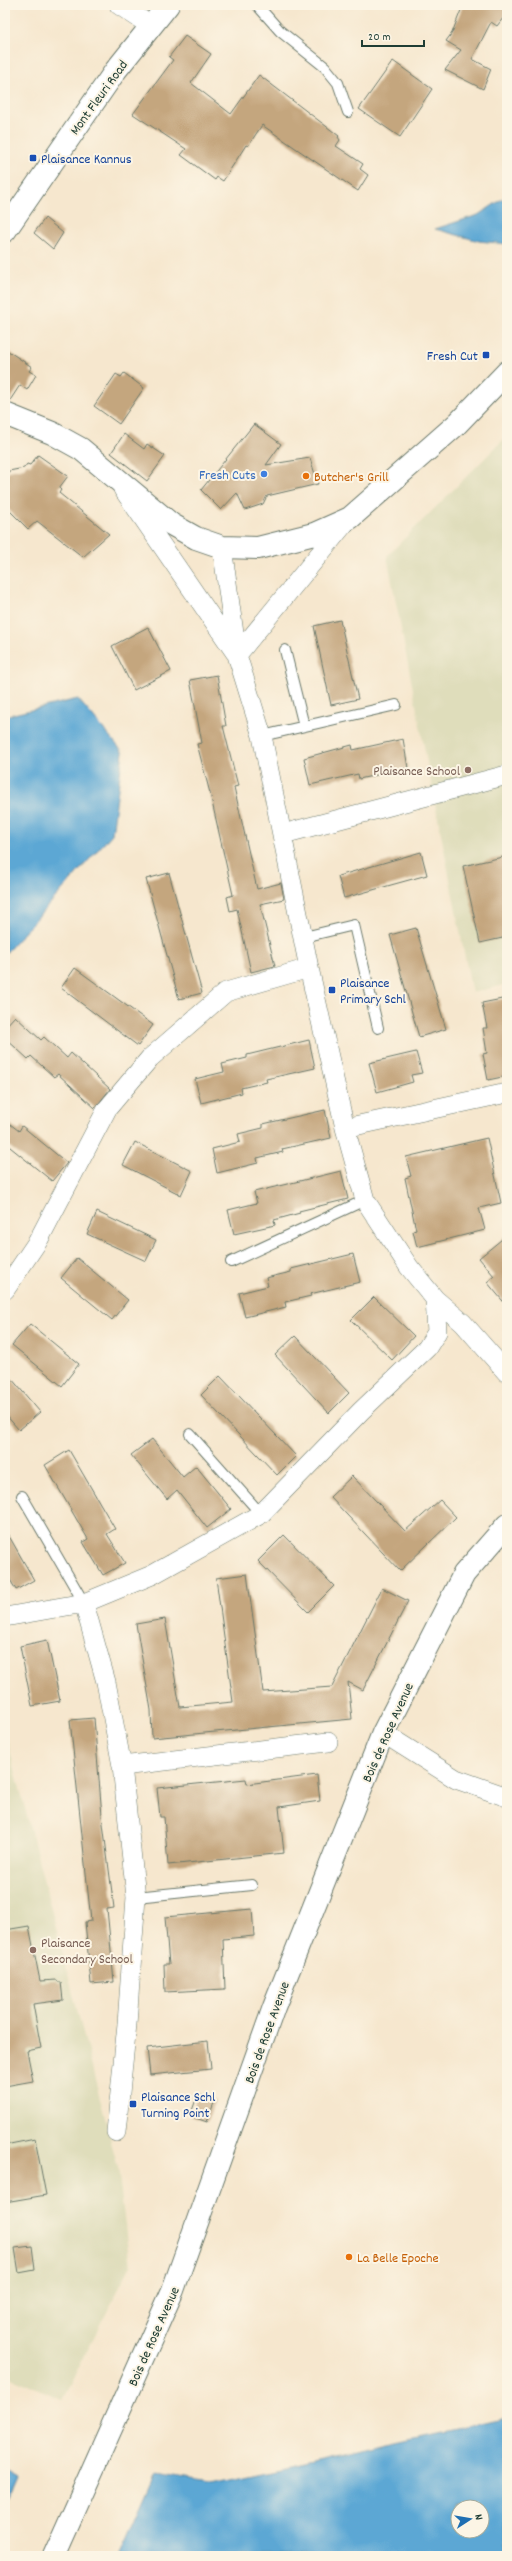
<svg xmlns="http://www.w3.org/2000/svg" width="512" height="2561" viewBox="0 0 512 2561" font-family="Dekko,sans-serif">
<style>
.built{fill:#dfddbb}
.water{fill:#5ca7d4;stroke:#3e7284;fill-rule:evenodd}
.building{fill:#c4a67e}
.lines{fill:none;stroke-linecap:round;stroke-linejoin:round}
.lane-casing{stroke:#6a786a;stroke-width:12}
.street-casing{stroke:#6a786a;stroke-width:20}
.secondary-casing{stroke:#6a786a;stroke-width:24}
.primary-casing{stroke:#6a786a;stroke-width:24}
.lane{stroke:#fff;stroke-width:10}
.street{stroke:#fff;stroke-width:19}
.secondary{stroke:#fff;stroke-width:22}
.primary{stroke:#fff;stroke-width:22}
.transit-dot{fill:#1a4fb4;stroke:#fcf5e5;stroke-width:1.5}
.shop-dot{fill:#3f7fe0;stroke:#fcf5e5;stroke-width:1.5}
.food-dot{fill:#e8710a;stroke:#fcf5e5;stroke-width:1.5}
.education-dot{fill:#8d6e63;stroke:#fcf5e5;stroke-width:1.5}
.labels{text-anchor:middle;stroke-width:4;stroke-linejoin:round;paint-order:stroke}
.street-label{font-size:14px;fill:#1f3d34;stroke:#fcf5e5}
.transit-label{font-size:14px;fill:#164399;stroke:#fcf5e5;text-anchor:start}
.shop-label{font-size:14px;fill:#366cbe;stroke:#fcf5e5;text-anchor:end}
.food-label{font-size:14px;fill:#c56008;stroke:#fcf5e5;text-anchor:start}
.education-label{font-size:14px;fill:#785e54;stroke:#fcf5e5;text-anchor:end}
</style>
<rect width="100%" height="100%" fill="#fcf5e5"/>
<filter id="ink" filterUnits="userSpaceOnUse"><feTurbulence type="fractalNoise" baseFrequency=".025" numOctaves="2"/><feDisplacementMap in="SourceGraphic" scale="8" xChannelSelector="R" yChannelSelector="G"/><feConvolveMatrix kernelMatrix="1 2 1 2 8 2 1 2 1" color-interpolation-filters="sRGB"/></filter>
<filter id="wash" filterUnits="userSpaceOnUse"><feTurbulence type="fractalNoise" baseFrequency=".012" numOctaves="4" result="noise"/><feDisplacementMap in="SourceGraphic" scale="16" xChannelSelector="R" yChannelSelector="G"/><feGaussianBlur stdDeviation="0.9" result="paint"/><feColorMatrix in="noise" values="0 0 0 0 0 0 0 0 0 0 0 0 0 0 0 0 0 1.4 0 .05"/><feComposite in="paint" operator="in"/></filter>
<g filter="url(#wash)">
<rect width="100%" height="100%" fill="#f6e7ce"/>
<path class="built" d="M 507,436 L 507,984 L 472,993 L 387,556 Z
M 5,1731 L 118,2168 L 130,2267 L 62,2399 L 5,2375 Z"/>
<path class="water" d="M 507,196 L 507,244 L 479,241 L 435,229 L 478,215 Z
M 78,699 L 123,752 L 112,834 L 5,954 L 5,716 Z
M 507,2418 L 507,2556 L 119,2556 L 155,2474 L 211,2483 ZM 458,2507 L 482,2507 L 482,2531 L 458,2531 Z
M 5,2470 L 17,2477 L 5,2504 Z"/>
<g id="blocks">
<path class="building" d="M 463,5 L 507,5 L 507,13 L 497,26 L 491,22 L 472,59 L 491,69 L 483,89 L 445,70 L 461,50 L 446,41 L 452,33 Z
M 185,36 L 211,54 L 191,83 L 231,114 L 259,75 L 339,136 L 338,137 L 340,140 L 336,146 L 363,164 L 360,169 L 368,175 L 358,191 L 262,125 L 248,146 L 246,145 L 223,181 L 217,177 L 215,180 L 181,155 L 186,149 L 133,114 L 173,60 L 169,57 Z
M 393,61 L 432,89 L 400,137 L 359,109 Z
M 45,218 L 63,233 L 53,249 L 34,233 Z
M 5,349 L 32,367 L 29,371 L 36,375 L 27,390 L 20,385 L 9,402 L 5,402 Z
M 124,373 L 144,388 L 119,424 L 94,406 L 116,374 L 121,377 Z
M 254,424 L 281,444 L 266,465 L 310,458 L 318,484 L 267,496 L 263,504 L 245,510 L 237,493 L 221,510 L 201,490 Z
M 124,434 L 144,449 L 147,444 L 165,456 L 147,481 L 111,453 Z
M 38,455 L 68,476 L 59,488 L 61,490 L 59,493 L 109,534 L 83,557 L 37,521 L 28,529 L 5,506 L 5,477 L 9,471 L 24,468 L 27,464 L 30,465 Z
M 340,620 L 358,699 L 331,705 L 314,626 Z
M 148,627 L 171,671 L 134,690 L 112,646 Z
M 217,675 L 226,726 L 223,726 L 238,786 L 234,787 L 257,889 L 281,883 L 284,899 L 260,904 L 275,966 L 251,972 L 237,909 L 230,911 L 227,897 L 233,895 L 210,793 L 197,744 L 202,743 L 190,680 Z
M 403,739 L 408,768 L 359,779 L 358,774 L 310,785 L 304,758 L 352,745 L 353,750 Z
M 421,852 L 427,875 L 344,898 L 338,876 Z
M 507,856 L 507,937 L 480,943 L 463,866 Z
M 169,873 L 202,993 L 179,999 L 146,879 Z
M 416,928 L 446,1029 L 419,1037 L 390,935 Z
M 75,968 L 153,1025 L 138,1046 L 61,988 Z
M 507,998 L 507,1076 L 488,1080 L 483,1054 L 487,1053 L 483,1028 L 487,1028 L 482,1003 Z
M 15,1016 L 41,1040 L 44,1037 L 67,1058 L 71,1053 L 110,1089 L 95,1108 L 58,1074 L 54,1077 L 31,1056 L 28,1059 L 5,1038 L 5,1027 Z
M 309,1040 L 315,1068 L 266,1079 L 267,1082 L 241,1088 L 242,1093 L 201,1103 L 195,1079 L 224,1072 L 222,1064 L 247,1058 L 247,1055 Z
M 416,1052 L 422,1073 L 411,1075 L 413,1082 L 377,1092 L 369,1063 Z
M 325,1110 L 331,1138 L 282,1149 L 283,1152 L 257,1158 L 258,1163 L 217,1173 L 212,1149 L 240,1142 L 238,1134 L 263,1128 L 263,1124 Z
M 5,1120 L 19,1131 L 22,1126 L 67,1163 L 52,1181 L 5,1143 Z
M 487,1138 L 501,1203 L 479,1208 L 485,1230 L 417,1247 L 413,1231 L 416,1230 L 405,1178 L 411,1176 L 406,1157 Z
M 135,1142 L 192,1171 L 181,1195 L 123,1165 Z
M 341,1171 L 348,1199 L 299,1211 L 300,1213 L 274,1220 L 275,1225 L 234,1234 L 228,1210 L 257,1203 L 254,1192 Z
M 97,1212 L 156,1240 L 146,1261 L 87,1234 Z
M 507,1235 L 507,1306 L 487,1282 L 494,1276 L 479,1258 Z
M 353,1254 L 360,1282 L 310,1294 L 311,1296 L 285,1302 L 286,1307 L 245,1317 L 239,1293 L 268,1286 L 266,1278 L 291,1272 L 291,1269 Z
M 77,1258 L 128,1300 L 112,1320 L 61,1278 Z
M 374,1297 L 414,1336 L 392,1360 L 351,1320 Z
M 30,1324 L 79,1364 L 62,1386 L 12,1345 Z
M 295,1336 L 349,1393 L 329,1413 L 275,1355 Z
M 5,1371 L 40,1412 L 19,1430 L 5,1414 Z
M 220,1376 L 296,1456 L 277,1475 L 201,1395 Z
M 152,1439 L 183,1477 L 196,1466 L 231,1509 L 207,1528 L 177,1490 L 167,1499 L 131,1455 Z
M 69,1450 L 115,1529 L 107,1534 L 125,1563 L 103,1575 L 83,1542 L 88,1539 L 45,1465 Z
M 352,1476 L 405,1531 L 440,1500 L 456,1517 L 400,1571 L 330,1497 Z
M 5,1529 L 34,1580 L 16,1590 L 5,1571 Z
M 284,1535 L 334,1586 L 308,1612 L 258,1561 Z
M 247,1574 L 263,1692 L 332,1687 L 382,1588 L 408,1601 L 363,1690 L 348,1682 L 352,1719 L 152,1738 L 151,1710 L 136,1624 L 165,1619 L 180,1707 L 233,1702 L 216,1578 Z
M 47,1640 L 60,1701 L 32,1706 L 20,1646 Z
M 94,1718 L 102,1816 L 114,1908 L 107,1909 L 114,1982 L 91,1984 L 85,1922 L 91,1921 L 70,1720 Z
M 317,1775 L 320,1801 L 279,1807 L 284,1853 L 168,1865 L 164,1817 L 160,1817 L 157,1788 L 246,1779 L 247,1784 Z
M 252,1909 L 254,1936 L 223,1939 L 225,1989 L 165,1992 L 164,1964 L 169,1964 L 165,1917 Z
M 29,1926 L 40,1981 L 57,1980 L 58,1982 L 61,1982 L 63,2000 L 33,2004 L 41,2048 L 27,2051 L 33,2081 L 5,2086 L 5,1930 Z
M 208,2041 L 211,2069 L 150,2075 L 147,2048 Z
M 198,2094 L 215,2100 L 207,2122 L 190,2116 Z
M 35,2139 L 46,2195 L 5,2202 L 5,2145 Z
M 32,2246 L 35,2270 L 19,2273 L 15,2248 Z"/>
</g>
</g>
<g filter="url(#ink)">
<use href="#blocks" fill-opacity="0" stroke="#6a786a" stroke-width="1"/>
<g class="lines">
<g class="lane-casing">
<path id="lane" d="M 257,5 L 280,31 L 325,67 L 338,83 L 348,112
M 285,650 L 304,726
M 262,736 L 396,705
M 304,937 L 354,925 L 378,1028
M 231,1262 L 365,1200
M 190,1434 L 261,1514
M 22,1496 L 84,1603
M 136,1897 L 252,1885"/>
</g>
<g class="street-casing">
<path id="street" d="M 119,5 L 151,26
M 123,489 L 235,652
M 237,655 L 349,518
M 283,834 L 507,775
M 345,1128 L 507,1093
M 5,1290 L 38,1241 L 107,1109 L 150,1058 L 226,992 L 309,968
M 435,1299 L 463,1323 L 507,1373
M 84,1603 L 106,1682 L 122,1766 L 136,1897 L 127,2024 L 116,2132
M 5,1617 L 84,1603 L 152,1575 L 261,1514 L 361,1411 L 427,1348 L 437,1332 L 435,1299 L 409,1267 L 365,1200 L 345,1128 L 309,968 L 262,736 L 237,655 L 222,547
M 383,1733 L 456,1779 L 507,1797
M 122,1766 L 328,1742"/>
</g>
<g class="secondary-casing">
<path id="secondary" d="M 5,231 L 116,70 L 168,5
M 5,414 L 52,433 L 81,449 L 171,524 L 196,538 L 222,547 L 258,548 L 314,534 L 350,518 L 457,424 L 507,372"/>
</g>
<g class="primary-casing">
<path id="primary" d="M 54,2556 L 173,2290 L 274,2007 L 383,1733 L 464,1574 L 507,1525"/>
</g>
<use href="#lane" class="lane"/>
<use href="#street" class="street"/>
<use href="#secondary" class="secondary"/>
<use href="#primary" class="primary"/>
</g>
</g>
<g class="transit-dot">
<rect x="29" y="154" width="8" height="8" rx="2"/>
<rect x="482" y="351" width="8" height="8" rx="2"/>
<rect x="328" y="986" width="8" height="8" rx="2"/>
<rect x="129" y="2100" width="8" height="8" rx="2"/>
</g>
<circle class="shop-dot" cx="264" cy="474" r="4"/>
<g class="food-dot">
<circle cx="306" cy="476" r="4"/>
<circle cx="349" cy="2257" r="4"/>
</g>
<g class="education-dot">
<circle cx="468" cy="770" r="4"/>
<circle cx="33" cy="1950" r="4"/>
</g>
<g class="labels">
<g class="street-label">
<text transform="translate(98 97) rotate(-54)" y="5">Mont Fleuri Road</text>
<text transform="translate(387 1732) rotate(-66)" y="5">Bois de Rose Avenue</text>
<text transform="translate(266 2032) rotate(-70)" y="5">Bois de Rose Avenue</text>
<text transform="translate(153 2336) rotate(-66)" y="5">Bois de Rose Avenue</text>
</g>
<g class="transit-label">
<text x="41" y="163">Plaisance Kannus</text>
<text x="478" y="360" text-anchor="end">Fresh Cut</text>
<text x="340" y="987">Plaisance<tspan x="340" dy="16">Primary Schl</tspan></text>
<text x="141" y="2101">Plaisance Schl<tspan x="141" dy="16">Turning Point</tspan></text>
</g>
<g class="shop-label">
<text x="256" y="479">Fresh Cuts</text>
</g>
<g class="food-label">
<text x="314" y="481">Butcher's Grill</text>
<text x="357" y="2262">La Belle Epoche</text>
</g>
<g class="education-label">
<text x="460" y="775">Plaisance School</text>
<text x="41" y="1947" text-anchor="start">Plaisance<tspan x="41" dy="16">Secondary School</tspan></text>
</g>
</g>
<rect width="512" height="2561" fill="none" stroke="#fcf5e5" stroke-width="20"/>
<g transform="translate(470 2519) rotate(78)"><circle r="19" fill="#fcf5e5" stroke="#a4ab9e"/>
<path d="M0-3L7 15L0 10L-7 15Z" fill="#1f6fb2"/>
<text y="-6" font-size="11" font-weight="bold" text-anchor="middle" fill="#1f3d34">N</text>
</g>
<path d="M362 40v6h62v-6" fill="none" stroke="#1f3d34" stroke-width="2"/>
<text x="368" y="40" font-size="12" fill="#1f3d34" stroke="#fcf5e5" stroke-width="3" paint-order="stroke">20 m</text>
</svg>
